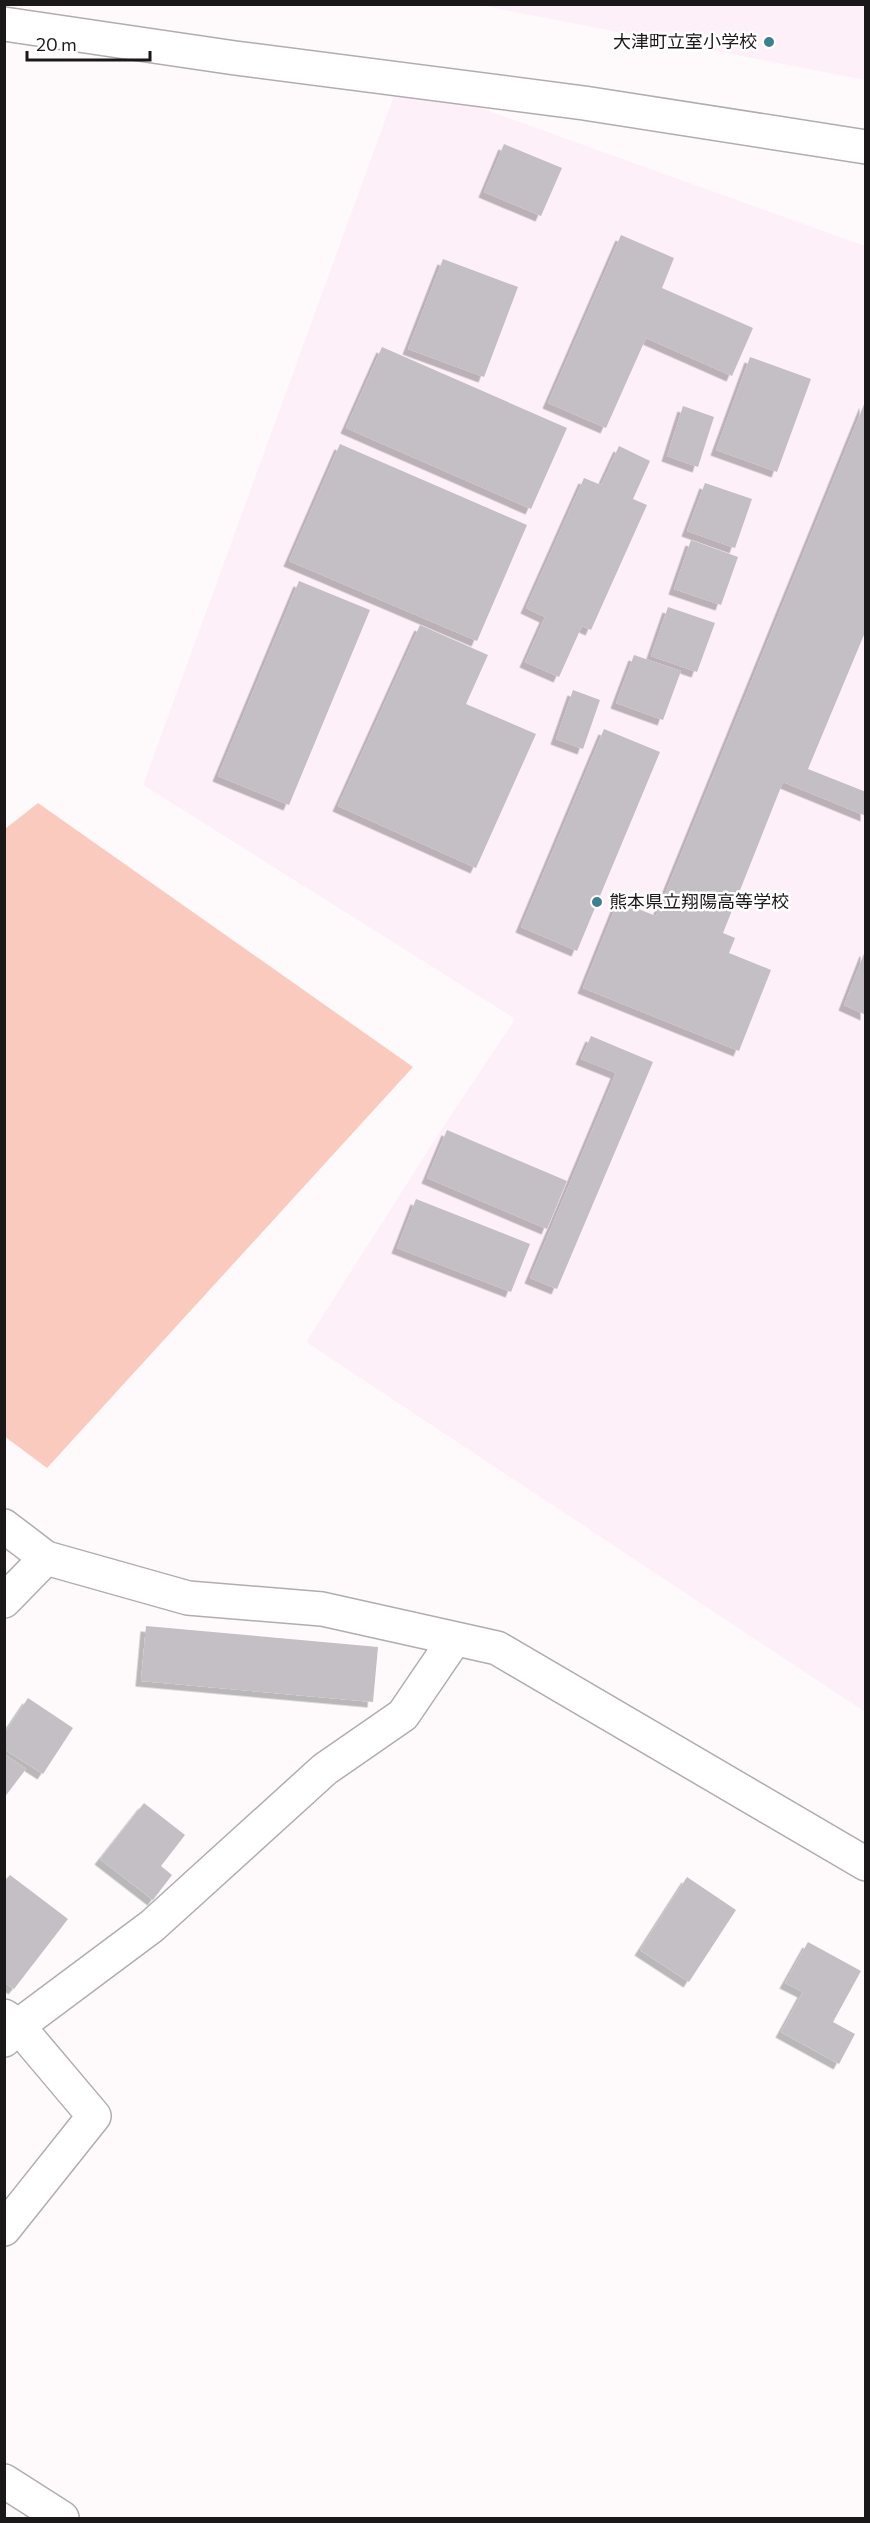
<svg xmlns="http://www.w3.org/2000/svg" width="870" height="2523" viewBox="0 0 870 2523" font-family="Commissioner,'Noto Sans JP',sans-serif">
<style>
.built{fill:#fef0f8}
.green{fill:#facabe}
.building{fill:#c3bfc4;filter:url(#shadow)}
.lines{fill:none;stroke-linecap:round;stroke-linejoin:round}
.minor-casing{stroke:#b2acaf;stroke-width:36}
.minor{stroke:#fff;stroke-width:33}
.poi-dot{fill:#3e7f92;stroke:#fff;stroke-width:2}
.labels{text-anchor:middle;stroke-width:5;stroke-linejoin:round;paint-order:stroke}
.poi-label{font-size:18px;fill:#1b181a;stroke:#fff;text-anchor:end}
</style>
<defs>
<filter id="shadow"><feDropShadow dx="-5.5" dy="5.5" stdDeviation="0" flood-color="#0004"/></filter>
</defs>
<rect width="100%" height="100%" fill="#fefafc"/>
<path class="built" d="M 479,5 L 865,5 L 865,80 Z
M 400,79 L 865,246 L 865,1712 L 306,1342 L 441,1130 L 515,1019 L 143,785 Z"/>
<path class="green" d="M 38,803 L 413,1067 L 47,1468 L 4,1436 L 5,829 Z"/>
<path class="building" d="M 504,144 L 562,168 L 541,216 L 484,192 Z
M 621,235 L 674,258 L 662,288 L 753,328 L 732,376 L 646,338 L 606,428 L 548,403 Z
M 443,259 L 518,287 L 484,377 L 408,349 Z
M 382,347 L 567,428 L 531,509 L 346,428 Z
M 750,357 L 811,379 L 777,472 L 716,450 Z
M 865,402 L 866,630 L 808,769 L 866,792 L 866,816 L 783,782 L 723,933 L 735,938 L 729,953 L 771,970 L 739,1051 L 583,988 L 618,901 L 656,916 Z
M 683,406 L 714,417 L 698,467 L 667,456 Z
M 340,444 L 527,525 L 477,641 L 289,561 Z
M 619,446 L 650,461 L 633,499 L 647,505 L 591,630 L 582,626 L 559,677 L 525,662 L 545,617 L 526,608 L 584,478 L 601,485 Z
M 705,483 L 752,499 L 735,548 L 687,531 Z
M 691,540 L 738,557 L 721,605 L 674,589 Z
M 299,581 L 370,610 L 289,805 L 218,776 Z
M 668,607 L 715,623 L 697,672 L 651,656 Z
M 420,625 L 488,655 L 466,704 L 536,734 L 476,868 L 338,806 Z
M 634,655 L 681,671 L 663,720 L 616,703 Z
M 573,690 L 600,700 L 583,749 L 556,739 Z
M 604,729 L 660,752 L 577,951 L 521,927 Z
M 865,951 L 866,951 L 866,1015 L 844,1005 Z
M 591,1036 L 653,1062 L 557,1289 L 530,1278 L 616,1073 L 581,1059 Z
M 447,1130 L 567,1181 L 547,1229 L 427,1178 Z
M 416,1199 L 530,1244 L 511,1292 L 397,1248 Z
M 146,1626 L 378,1647 L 373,1702 L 141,1681 Z
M 28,1698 L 73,1728 L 43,1774 L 4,1749 L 4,1734 Z
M 4,1754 L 26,1769 L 4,1798 Z
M 144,1803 L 185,1835 L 161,1866 L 172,1875 L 153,1900 L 100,1859 Z
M 10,1875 L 68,1919 L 14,1989 L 4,1982 L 4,1881 Z
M 687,1877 L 736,1910 L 689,1982 L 640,1950 Z
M 808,1942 L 861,1971 L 833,2022 L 855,2034 L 839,2064 L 781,2032 L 803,1992 L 785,1983 Z"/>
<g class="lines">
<g class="minor-casing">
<path id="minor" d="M 4,24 L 235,58 L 584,103 L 866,147
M 4,1526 L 46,1558 L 188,1598 L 322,1609 L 497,1648 L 866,1864
M 4,1601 L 46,1558
M 4,2016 L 18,2026 L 94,2116 L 4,2229
M 4,2040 L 18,2026 L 152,1926 L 325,1769 L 403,1715 L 454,1640
M 4,2481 L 62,2518"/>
</g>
<use href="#minor" class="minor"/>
</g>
<g class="poi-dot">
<circle cx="769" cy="42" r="6"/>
<circle cx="597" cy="902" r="6"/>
</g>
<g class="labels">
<g class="poi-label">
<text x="757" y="48">大津町立室小学校</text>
<text x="609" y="908" text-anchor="start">熊本県立翔陽高等学校</text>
</g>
</g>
<rect width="870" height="2523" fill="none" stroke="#1b181a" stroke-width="12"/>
<path d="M27 51v9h123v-9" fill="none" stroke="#1b181a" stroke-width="3"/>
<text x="36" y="51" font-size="18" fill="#1b181a" stroke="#ffffff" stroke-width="4.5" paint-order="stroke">20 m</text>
</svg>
